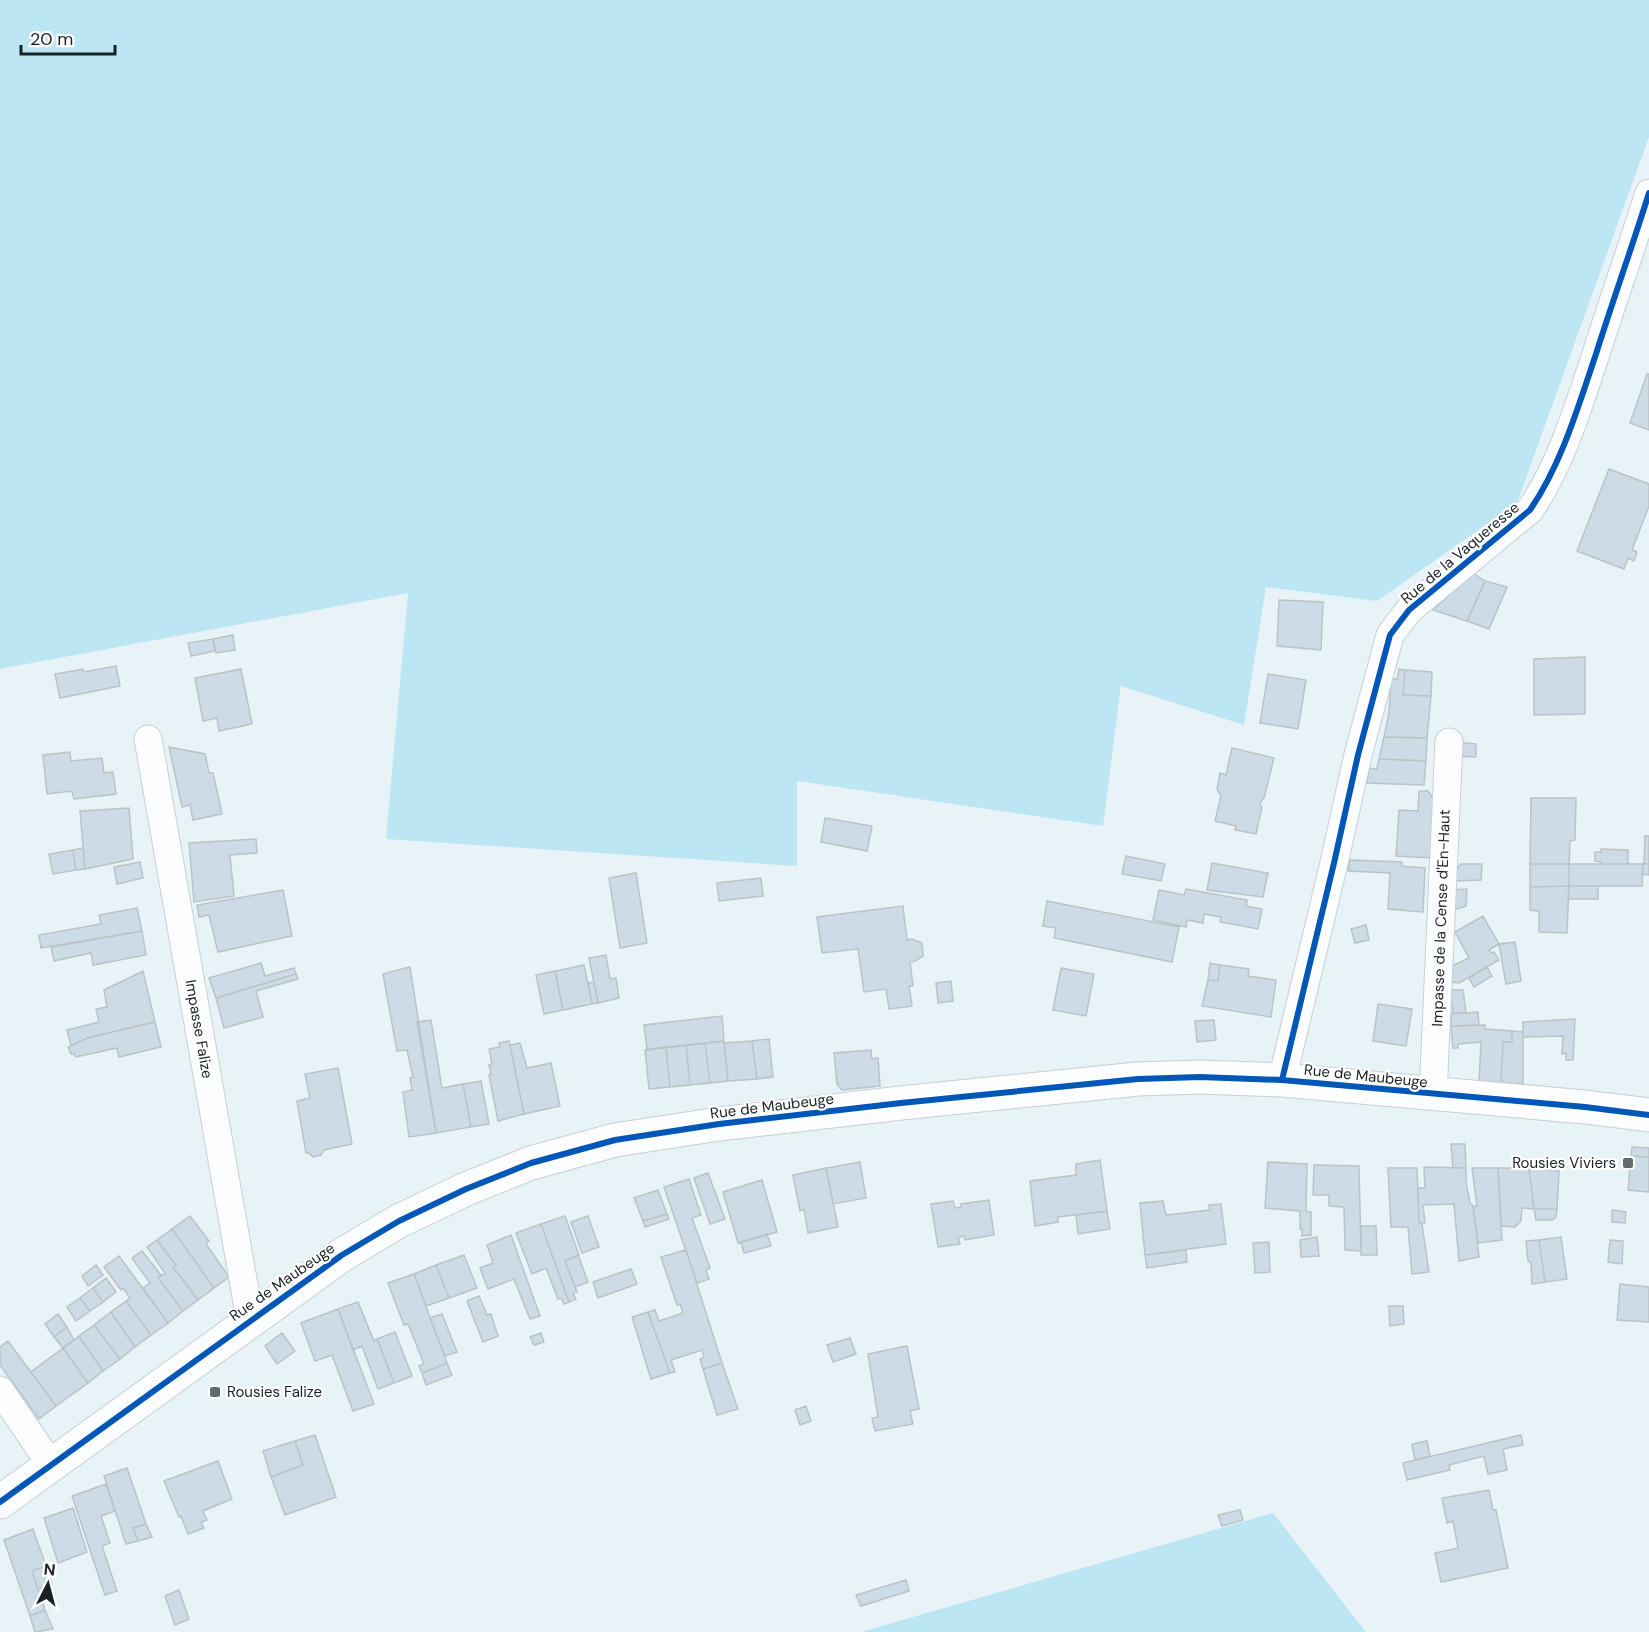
<svg xmlns="http://www.w3.org/2000/svg" width="1649" height="1632" viewBox="0 0 1649 1632" font-family="'DM Sans',sans-serif">
<style>
.green{fill:#bce6f4}
.building{fill:#ccdbe5;stroke:#bac3c7;stroke-width:1.5}
.lines{fill:none;stroke-linecap:round;stroke-linejoin:round}
.minor-casing{stroke:#c6d0d4;stroke-width:29}
.tertiary-casing{stroke:#c6d0d4;stroke-width:35}
.minor{stroke:#fcfdfe;stroke-width:27}
.tertiary{stroke:#fcfdfe;stroke-width:33}
.cycleway-casing{stroke:#fff;stroke-width:10}
.cycleway{stroke:#0057b8;stroke-width:6}
.poi-dot{fill:#616b6e;stroke:#fff;stroke-width:2}
.labels{text-anchor:middle;stroke-width:4.5;stroke-linejoin:round;paint-order:stroke}
.street-label{font-size:15px;fill:#192225;stroke:#fff}
.poi-label{font-size:15px;fill:#192225;stroke:#fff;text-anchor:end}
</style>
<rect width="100%" height="100%" fill="#e8f3f7"/>
<path class="green" d="M 0,0 L 1649,0 L 1649,137 L 1517,503 L 1377,601 L 1266,587 L 1244,725 L 1121,686 L 1103,826 L 797,781 L 797,866 L 386,839 L 408,593 L 0,669 Z
M 1273,1513 L 1366,1632 L 861,1632 Z"/>
<path class="building" d="M 1647,374 L 1649,374 L 1649,430 L 1630,423 Z
M 1609,469 L 1649,484 L 1649,506 L 1632,550 L 1637,552 L 1634,561 L 1628,558 L 1624,569 L 1577,551 Z
M 1473,573 L 1485,581 L 1467,621 L 1433,610 Z
M 1485,581 L 1507,587 L 1489,629 L 1467,621 Z
M 1279,600 L 1323,602 L 1321,650 L 1277,646 Z
M 233,635 L 235,650 L 216,653 L 213,639 Z
M 213,639 L 215,651 L 191,656 L 188,643 Z
M 1585,657 L 1585,714 L 1534,715 L 1534,659 Z
M 116,666 L 120,686 L 60,698 L 55,674 L 83,669 L 84,672 Z
M 241,669 L 252,724 L 219,731 L 217,718 L 203,721 L 195,678 Z
M 1399,669 L 1405,670 L 1403,695 L 1431,696 L 1427,738 L 1384,737 L 1389,713 L 1391,679 L 1397,679 Z
M 1405,670 L 1432,672 L 1431,696 L 1403,695 Z
M 1268,674 L 1306,680 L 1298,729 L 1260,723 Z
M 1384,737 L 1427,738 L 1426,761 L 1379,759 Z
M 1456,742 L 1476,744 L 1476,757 L 1455,756 Z
M 169,747 L 205,754 L 209,773 L 213,773 L 222,814 L 193,820 L 190,805 L 182,807 Z
M 1232,748 L 1274,758 L 1264,798 L 1261,801 L 1260,806 L 1262,807 L 1256,834 L 1235,830 L 1236,826 L 1215,821 L 1221,796 L 1217,789 L 1220,773 L 1226,775 Z
M 70,752 L 71,761 L 102,758 L 104,773 L 113,772 L 116,794 L 74,799 L 72,791 L 47,794 L 43,755 Z
M 1379,759 L 1426,761 L 1424,785 L 1367,783 L 1369,768 L 1377,769 Z
M 1419,791 L 1428,791 L 1435,801 L 1432,858 L 1396,856 L 1399,810 L 1418,811 Z
M 1531,798 L 1576,798 L 1575,840 L 1570,841 L 1569,864 L 1530,864 Z
M 129,808 L 133,859 L 85,869 L 80,811 Z
M 825,818 L 872,826 L 867,851 L 821,842 Z
M 1645,836 L 1649,836 L 1649,864 L 1644,864 Z
M 256,839 L 257,853 L 230,855 L 234,896 L 194,902 L 189,843 Z
M 83,848 L 85,869 L 76,870 L 73,850 Z
M 1601,849 L 1628,850 L 1628,864 L 1602,864 L 1601,862 L 1595,861 L 1595,852 L 1601,852 Z
M 73,850 L 76,870 L 53,874 L 49,854 Z
M 1126,856 L 1165,864 L 1161,881 L 1122,874 Z
M 1350,860 L 1402,862 L 1402,866 L 1425,868 L 1423,912 L 1388,909 L 1390,873 L 1348,871 Z
M 140,862 L 143,878 L 117,884 L 114,867 Z
M 1212,863 L 1268,873 L 1263,897 L 1207,890 Z
M 1461,864 L 1482,864 L 1481,880 L 1453,881 L 1454,872 Z
M 1530,864 L 1569,864 L 1569,886 L 1530,887 Z
M 1569,864 L 1643,864 L 1642,886 L 1569,886 Z
M 1643,864 L 1649,864 L 1649,875 L 1642,874 Z
M 636,873 L 647,943 L 620,948 L 609,878 Z
M 761,878 L 763,896 L 719,901 L 717,883 Z
M 1569,886 L 1567,933 L 1539,932 L 1539,911 L 1530,910 L 1530,887 Z
M 1569,886 L 1598,886 L 1598,899 L 1568,899 Z
M 1186,889 L 1247,900 L 1246,906 L 1262,909 L 1258,929 L 1220,922 L 1221,917 L 1204,914 L 1203,923 L 1187,920 L 1186,927 L 1153,920 L 1159,890 L 1184,895 Z
M 1467,889 L 1466,906 L 1451,911 L 1453,890 Z
M 283,890 L 292,936 L 218,952 L 209,915 L 199,917 L 197,905 Z
M 1047,901 L 1179,927 L 1172,962 L 1054,938 L 1056,928 L 1043,926 Z
M 903,906 L 907,940 L 912,939 L 922,943 L 923,956 L 915,961 L 910,962 L 913,986 L 909,986 L 912,1006 L 889,1009 L 886,989 L 864,992 L 858,949 L 822,953 L 817,917 Z
M 137,908 L 142,931 L 41,948 L 39,935 L 101,924 L 99,915 Z
M 1483,916 L 1499,944 L 1489,950 L 1491,953 L 1494,952 L 1499,960 L 1459,983 L 1451,982 L 1452,966 L 1469,958 L 1455,932 Z
M 1366,925 L 1369,940 L 1355,943 L 1351,929 Z
M 142,931 L 146,955 L 93,965 L 91,953 L 54,961 L 51,947 Z
M 1515,942 L 1521,981 L 1506,984 L 1499,944 Z
M 606,955 L 610,979 L 616,978 L 619,998 L 598,1003 L 589,958 Z
M 261,963 L 265,976 L 294,968 L 296,974 L 216,998 L 209,978 Z
M 1210,963 L 1220,965 L 1218,981 L 1208,980 Z
M 584,965 L 592,1004 L 563,1010 L 555,971 Z
M 1220,965 L 1249,969 L 1248,976 L 1276,980 L 1271,1017 L 1202,1006 L 1208,980 L 1218,981 Z
M 410,967 L 436,1133 L 409,1137 L 403,1092 L 412,1090 L 410,1078 L 413,1077 L 407,1050 L 397,1051 L 383,974 Z
M 1487,967 L 1492,976 L 1474,987 L 1469,978 Z
M 1061,968 L 1094,974 L 1086,1016 L 1053,1010 Z
M 143,971 L 155,1022 L 87,1038 L 71,1046 L 67,1030 L 99,1022 L 96,1009 L 107,1007 L 104,990 Z
M 555,971 L 563,1010 L 544,1014 L 536,975 Z
M 296,974 L 298,979 L 256,991 L 263,1017 L 224,1028 L 216,998 Z
M 951,981 L 953,1001 L 938,1003 L 936,983 Z
M 594,982 L 598,1003 L 592,1004 L 588,983 Z
M 1450,990 L 1463,990 L 1466,1013 L 1453,1013 Z
M 1378,1004 L 1412,1009 L 1406,1046 L 1373,1041 Z
M 1478,1012 L 1479,1025 L 1451,1026 L 1451,1014 Z
M 722,1016 L 724,1041 L 647,1050 L 644,1025 Z
M 1575,1019 L 1573,1060 L 1566,1060 L 1566,1053 L 1562,1054 L 1563,1036 L 1523,1037 L 1523,1022 Z
M 431,1020 L 442,1088 L 463,1084 L 471,1127 L 436,1133 L 417,1022 Z
M 1214,1020 L 1216,1040 L 1197,1042 L 1195,1021 Z
M 155,1022 L 161,1047 L 119,1057 L 117,1048 L 76,1057 L 74,1054 L 71,1054 L 68,1047 L 87,1038 Z
M 1485,1025 L 1485,1029 L 1512,1031 L 1512,1042 L 1503,1042 L 1501,1083 L 1479,1082 L 1481,1042 L 1458,1044 L 1458,1048 L 1453,1048 L 1451,1026 Z
M 1512,1031 L 1523,1032 L 1523,1084 L 1501,1083 L 1503,1042 L 1512,1042 Z
M 769,1039 L 773,1077 L 757,1079 L 752,1041 Z
M 509,1041 L 524,1114 L 498,1121 L 489,1075 L 491,1074 L 489,1065 L 492,1064 L 489,1049 L 500,1047 L 499,1043 Z
M 724,1041 L 728,1081 L 710,1083 L 705,1043 Z
M 752,1041 L 757,1079 L 728,1081 L 724,1043 Z
M 520,1043 L 527,1068 L 551,1063 L 560,1106 L 524,1114 L 510,1045 Z
M 705,1043 L 710,1083 L 690,1085 L 686,1045 Z
M 686,1045 L 690,1085 L 670,1087 L 666,1047 Z
M 666,1047 L 670,1087 L 649,1089 L 645,1050 Z
M 871,1050 L 872,1059 L 878,1058 L 880,1086 L 842,1090 L 837,1084 L 834,1053 Z
M 338,1068 L 352,1144 L 324,1150 L 321,1155 L 313,1157 L 309,1153 L 306,1153 L 297,1101 L 310,1098 L 305,1074 Z
M 481,1081 L 489,1124 L 471,1127 L 463,1084 Z
M 1451,1144 L 1465,1144 L 1466,1168 L 1453,1168 Z
M 1632,1147 L 1649,1148 L 1649,1157 L 1631,1156 Z
M 1631,1156 L 1649,1157 L 1649,1192 L 1628,1190 Z
M 1100,1160 L 1107,1211 L 1058,1217 L 1058,1222 L 1035,1226 L 1030,1181 L 1076,1175 L 1076,1164 Z
M 860,1162 L 866,1198 L 833,1204 L 826,1168 Z
M 1268,1162 L 1307,1164 L 1306,1211 L 1311,1212 L 1311,1235 L 1302,1236 L 1302,1230 L 1300,1229 L 1300,1211 L 1265,1208 Z
M 1314,1165 L 1359,1166 L 1361,1251 L 1345,1250 L 1344,1207 L 1329,1206 L 1329,1195 L 1313,1195 Z
M 1424,1167 L 1466,1168 L 1466,1182 L 1470,1203 L 1473,1206 L 1479,1257 L 1459,1261 L 1454,1204 L 1423,1205 L 1425,1223 L 1419,1223 L 1418,1188 L 1425,1188 Z
M 826,1168 L 838,1227 L 808,1233 L 804,1209 L 800,1211 L 793,1175 Z
M 1388,1168 L 1417,1168 L 1419,1223 L 1422,1224 L 1429,1272 L 1412,1274 L 1408,1227 L 1391,1227 Z
M 1472,1168 L 1498,1168 L 1502,1240 L 1478,1243 L 1473,1206 L 1477,1206 Z
M 1498,1168 L 1529,1168 L 1534,1209 L 1522,1208 L 1521,1221 L 1515,1227 L 1501,1226 Z
M 1529,1168 L 1559,1171 L 1557,1209 L 1534,1209 Z
M 708,1173 L 725,1219 L 710,1224 L 694,1178 Z
M 689,1179 L 701,1215 L 692,1218 L 710,1268 L 706,1270 L 709,1279 L 697,1283 L 664,1187 Z
M 762,1180 L 777,1232 L 738,1243 L 723,1192 Z
M 658,1190 L 667,1214 L 643,1221 L 634,1198 Z
M 989,1200 L 994,1235 L 965,1240 L 964,1236 L 958,1237 L 960,1244 L 938,1247 L 931,1204 L 953,1201 L 955,1208 L 961,1207 L 961,1204 Z
M 1163,1201 L 1166,1215 L 1210,1210 L 1209,1205 L 1221,1204 L 1226,1244 L 1145,1255 L 1140,1203 Z
M 1534,1209 L 1557,1209 L 1556,1217 L 1552,1220 L 1536,1220 Z
M 1612,1210 L 1626,1212 L 1625,1223 L 1612,1222 Z
M 1107,1211 L 1110,1229 L 1078,1234 L 1076,1215 Z
M 667,1214 L 669,1219 L 645,1227 L 643,1221 Z
M 190,1216 L 209,1241 L 206,1244 L 229,1277 L 214,1288 L 172,1229 Z
M 565,1216 L 579,1255 L 565,1261 L 577,1292 L 573,1293 L 576,1299 L 569,1302 L 541,1224 Z
M 588,1216 L 599,1247 L 582,1253 L 571,1222 Z
M 541,1224 L 569,1302 L 564,1304 L 561,1298 L 558,1299 L 546,1268 L 532,1274 L 516,1233 Z
M 1361,1226 L 1376,1226 L 1377,1255 L 1361,1255 Z
M 172,1229 L 214,1288 L 198,1300 L 173,1267 L 176,1265 L 157,1240 Z
M 767,1234 L 771,1246 L 744,1253 L 741,1242 Z
M 511,1235 L 540,1316 L 530,1319 L 514,1279 L 488,1289 L 480,1268 L 493,1263 L 487,1245 Z
M 1317,1237 L 1319,1256 L 1301,1257 L 1300,1240 Z
M 1561,1237 L 1567,1279 L 1545,1282 L 1539,1240 Z
M 157,1240 L 176,1265 L 173,1267 L 198,1300 L 183,1311 L 158,1278 L 165,1273 L 147,1247 Z
M 1539,1240 L 1545,1282 L 1532,1284 L 1531,1263 L 1528,1261 L 1526,1241 Z
M 1610,1240 L 1623,1241 L 1622,1264 L 1608,1262 Z
M 1269,1242 L 1270,1272 L 1255,1273 L 1253,1243 Z
M 686,1250 L 722,1363 L 703,1369 L 700,1359 L 704,1357 L 702,1350 L 671,1360 L 675,1372 L 670,1373 L 648,1312 L 655,1310 L 659,1321 L 683,1313 L 680,1304 L 677,1305 L 661,1257 Z
M 1186,1250 L 1187,1262 L 1147,1268 L 1145,1255 Z
M 142,1251 L 161,1275 L 158,1278 L 183,1311 L 168,1323 L 143,1288 L 150,1283 L 132,1258 Z
M 464,1255 L 477,1288 L 449,1298 L 436,1265 Z
M 578,1255 L 588,1282 L 575,1287 L 565,1261 Z
M 119,1256 L 168,1323 L 151,1335 L 126,1301 L 130,1298 L 123,1288 L 121,1290 L 104,1267 Z
M 96,1265 L 103,1275 L 88,1286 L 82,1276 Z
M 436,1265 L 449,1298 L 426,1306 L 414,1274 Z
M 631,1269 L 637,1284 L 598,1298 L 593,1282 Z
M 414,1274 L 447,1363 L 422,1373 L 419,1366 L 424,1364 L 408,1324 L 404,1325 L 388,1283 Z
M 106,1278 L 116,1292 L 103,1302 L 93,1288 Z
M 1620,1284 L 1649,1287 L 1649,1322 L 1617,1320 Z
M 93,1288 L 103,1302 L 90,1311 L 80,1298 Z
M 479,1296 L 487,1315 L 491,1314 L 498,1336 L 483,1342 L 467,1301 Z
M 80,1298 L 90,1311 L 76,1321 L 67,1307 Z
M 126,1301 L 151,1335 L 135,1347 L 111,1312 Z
M 358,1302 L 374,1341 L 377,1339 L 394,1383 L 378,1389 L 362,1346 L 353,1350 L 338,1309 Z
M 1389,1306 L 1403,1306 L 1404,1324 L 1390,1326 Z
M 338,1309 L 374,1404 L 353,1411 L 332,1355 L 315,1361 L 301,1323 Z
M 111,1312 L 135,1347 L 120,1359 L 94,1325 Z
M 648,1312 L 670,1373 L 651,1379 L 632,1317 Z
M 58,1314 L 67,1327 L 54,1337 L 45,1324 Z
M 442,1314 L 457,1352 L 445,1356 L 430,1318 Z
M 94,1325 L 120,1359 L 103,1371 L 79,1336 Z
M 67,1327 L 74,1340 L 63,1348 L 54,1337 Z
M 395,1332 L 412,1376 L 394,1383 L 377,1339 Z
M 282,1333 L 295,1351 L 277,1364 L 265,1346 Z
M 541,1333 L 544,1342 L 534,1345 L 530,1337 Z
M 79,1336 L 103,1371 L 88,1383 L 63,1348 Z
M 850,1338 L 856,1354 L 833,1362 L 827,1345 Z
M 8,1341 L 56,1406 L 39,1419 L 0,1365 L 0,1347 Z
M 907,1346 L 919,1409 L 910,1411 L 913,1424 L 875,1431 L 872,1418 L 878,1417 L 868,1354 Z
M 63,1348 L 88,1383 L 56,1406 L 31,1372 Z
M 447,1363 L 452,1375 L 426,1385 L 422,1373 Z
M 722,1363 L 738,1409 L 717,1415 L 703,1369 Z
M 806,1406 L 811,1421 L 800,1425 L 795,1410 Z
M 315,1435 L 336,1497 L 285,1515 L 271,1477 L 303,1465 L 295,1441 Z
M 1521,1435 L 1523,1445 L 1503,1449 L 1507,1470 L 1488,1474 L 1484,1456 L 1449,1465 L 1450,1470 L 1407,1480 L 1403,1463 Z
M 295,1441 L 303,1465 L 271,1477 L 263,1451 Z
M 1427,1441 L 1430,1456 L 1415,1460 L 1412,1444 Z
M 218,1461 L 232,1499 L 203,1511 L 207,1520 L 201,1522 L 204,1528 L 188,1534 L 181,1516 L 179,1517 L 164,1481 Z
M 127,1468 L 146,1524 L 133,1528 L 138,1541 L 126,1544 L 104,1476 Z
M 106,1484 L 115,1511 L 101,1516 L 110,1543 L 102,1546 L 117,1591 L 105,1595 L 72,1496 Z
M 1489,1490 L 1493,1510 L 1496,1510 L 1508,1568 L 1441,1582 L 1435,1553 L 1458,1548 L 1453,1521 L 1447,1523 L 1442,1498 Z
M 73,1508 L 87,1552 L 58,1563 L 44,1518 Z
M 1240,1510 L 1243,1520 L 1222,1526 L 1218,1515 Z
M 146,1524 L 152,1537 L 138,1541 L 133,1528 Z
M 33,1529 L 46,1566 L 32,1571 L 45,1610 L 30,1616 L 4,1540 Z
M 46,1566 L 52,1584 L 38,1589 L 32,1571 Z
M 906,1580 L 909,1591 L 861,1606 L 856,1595 Z
M 179,1590 L 189,1619 L 175,1625 L 165,1596 Z
M 45,1610 L 53,1629 L 35,1632 L 30,1616 Z"/>
<g class="lines">
<g class="minor-casing">
<path id="minor" d="M 148,739 L 250,1319
M 1282,1080 L 1334,863 L 1358,755 L 1390,635 L 1409,610 L 1530,510 C 1562,463 1578,407 1596,354 C 1613,300 1632,247 1649,193
M 1433,1095 L 1449,742
M 0,1390 L 51,1465"/>
</g>
<g class="tertiary-casing">
<path id="tertiary" d="M 0,1502 L 342,1255 L 399,1221 L 466,1189 L 531,1163 L 615,1140 L 719,1124 L 901,1103 L 1138,1079 L 1200,1077 L 1282,1080 L 1585,1107 L 1649,1115"/>
</g>
<use href="#minor" class="minor"/>
<use href="#tertiary" class="tertiary"/>
<g class="cycleway-casing">
<path id="cycleway" d="M 1282,1080 L 1334,863 L 1358,755 L 1390,635 L 1409,610 L 1530,510 C 1562,463 1578,407 1596,354 C 1613,300 1632,247 1649,193
M 0,1502 L 342,1255 L 399,1221 L 466,1189 L 531,1163 L 615,1140 L 719,1124 L 901,1103 L 1138,1079 L 1200,1077 L 1282,1080 L 1585,1107 L 1649,1115"/>
</g>
<use href="#cycleway" class="cycleway"/>
</g>
<g class="poi-dot">
<rect x="1622" y="1157" width="12" height="12" rx="3"/>
<rect x="209" y="1386" width="12" height="12" rx="3"/>
</g>
<g class="labels">
<g class="street-label">
<text transform="translate(1460 553) rotate(-40)" y="5">Rue de la Vaqueresse</text>
<text transform="translate(1441 918) rotate(-88)" y="5">Impasse de la Cense d'En-Haut</text>
<text transform="translate(199 1029) rotate(80)" y="5">Impasse Falize</text>
<text transform="translate(1366 1076) rotate(6)" y="5">Rue de Maubeuge</text>
<text transform="translate(772 1106) rotate(-7)" y="5">Rue de Maubeuge</text>
<text transform="translate(282 1282) rotate(-35)" y="5">Rue de Maubeuge</text>
</g>
<g class="poi-label">
<text x="1616" y="1168">Rousies Viviers</text>
<text x="227" y="1397" text-anchor="start">Rousies Falize</text>
</g>
</g>
<g transform="translate(48 1584) rotate(6)" stroke="#ffffff" stroke-width="4.5" paint-order="stroke">
<path d="M0-4.5L10 22L0 15L-10 22Z" fill="#192225"/>
<text y="-9" font-size="16" font-weight="bold" text-anchor="middle" fill="#192225">N</text>
</g>
<path d="M21 45v9h94v-9" fill="none" stroke="#192225" stroke-width="3"/>
<text x="30" y="45" font-size="18" fill="#192225" stroke="#ffffff" stroke-width="4.5" paint-order="stroke">20 m</text>
</svg>
